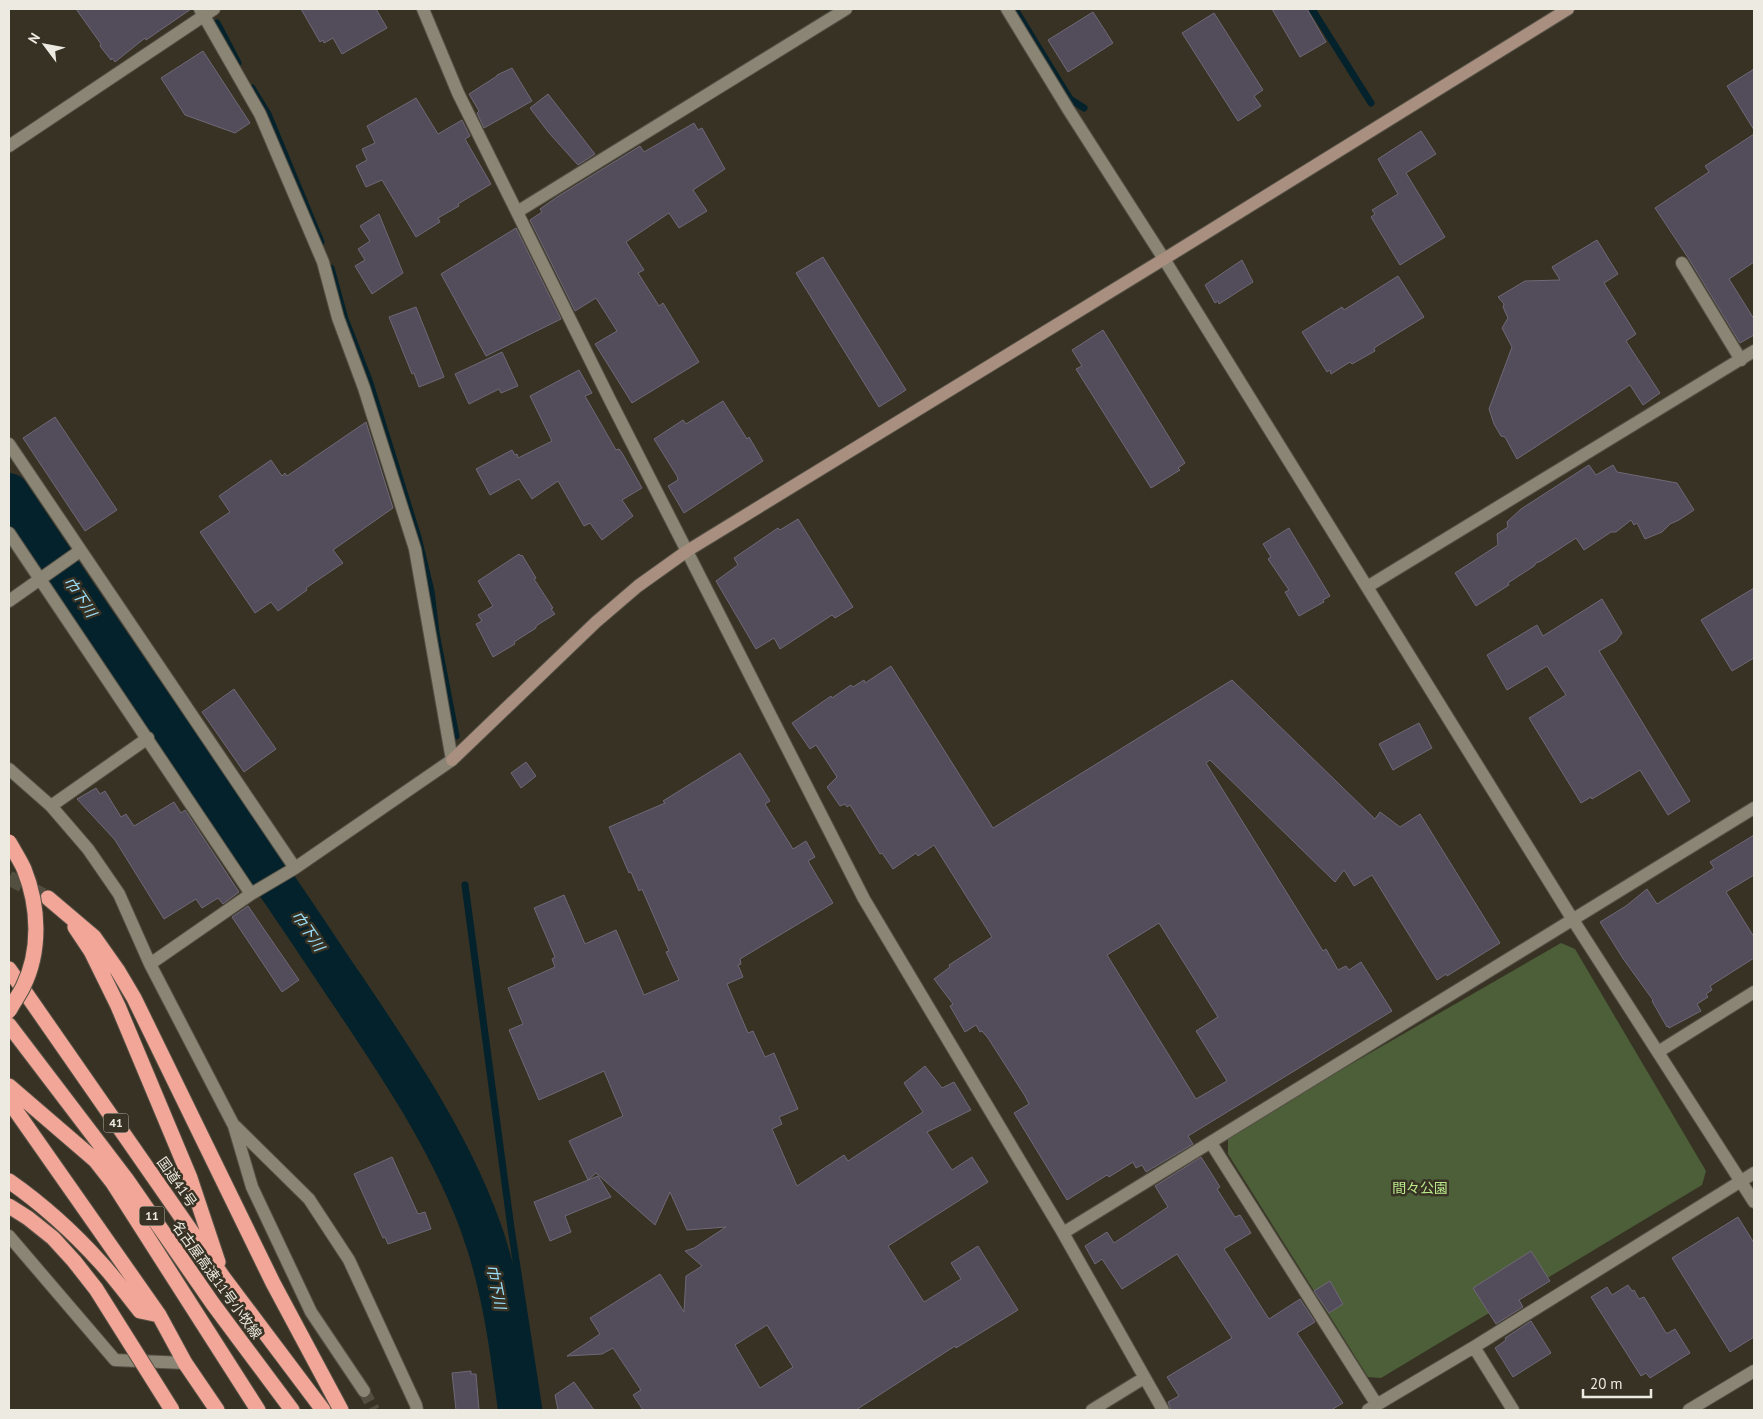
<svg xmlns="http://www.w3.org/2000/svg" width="1763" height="1419" viewBox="0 0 1763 1419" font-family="'PT Sans','Noto Sans JP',sans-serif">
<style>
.green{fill:#4c5f38}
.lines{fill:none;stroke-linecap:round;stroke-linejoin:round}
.stream{stroke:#03222c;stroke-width:7}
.river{stroke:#03222c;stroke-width:40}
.building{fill:#534d5b;stroke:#6f6877;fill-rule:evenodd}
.street-tunnel{stroke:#524e40;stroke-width:12;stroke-dasharray:12 6;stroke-linecap:butt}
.highway-tunnel{stroke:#524e40;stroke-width:15;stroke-dasharray:15 8;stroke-linecap:butt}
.street-casing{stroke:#545044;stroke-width:14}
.secondary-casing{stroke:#545044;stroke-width:14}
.highway-casing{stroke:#545044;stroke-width:17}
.street{stroke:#8a8575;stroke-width:12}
.secondary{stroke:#a98f7f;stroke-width:12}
.highway{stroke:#f1a697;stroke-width:15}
.highway-bridge-casing{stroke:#545044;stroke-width:17;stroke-linecap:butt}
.highway-bridge{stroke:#f1a697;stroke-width:15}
.labels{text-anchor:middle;stroke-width:5;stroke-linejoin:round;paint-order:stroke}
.shield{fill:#373224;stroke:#b6b3a8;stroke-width:1}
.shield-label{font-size:12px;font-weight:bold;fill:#edeae1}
.street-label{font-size:14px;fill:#edeae1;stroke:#373224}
.park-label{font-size:14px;fill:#bbea8b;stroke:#373224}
.water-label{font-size:15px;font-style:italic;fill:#9ae0fb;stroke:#373224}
</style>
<rect width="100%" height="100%" fill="#373224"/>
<path class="green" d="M 1561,943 L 1575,949 L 1706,1171 L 1702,1185 L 1381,1378 L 1368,1377 L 1228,1154 L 1228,1135 Z"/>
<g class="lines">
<path class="stream" d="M 1015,9 L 1070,99 L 1084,108
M 1312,9 L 1371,103
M 217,23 L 238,63
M 252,88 L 268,114 L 321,242
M 331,268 L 345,319 L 369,380 L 418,537 L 431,591 L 436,633 L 456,736
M 465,885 L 511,1228 L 539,1410"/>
<path class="river" d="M 9,493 C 47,550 86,608 125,665 C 188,758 253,849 315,942 C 374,1031 445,1127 481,1228 C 502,1286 510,1349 518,1410"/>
</g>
<path class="building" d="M 76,9 L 191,9 L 146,40 L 145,38 L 115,62 L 112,58 L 111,60 L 100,46 L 101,44 Z
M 301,9 L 376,9 L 387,28 L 342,54 L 333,38 L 324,43 L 323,40 L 320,42 Z
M 1272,9 L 1307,9 L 1326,42 L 1300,57 Z
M 1093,12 L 1113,43 L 1068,72 L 1048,40 Z
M 1214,13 L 1263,90 L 1254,96 L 1261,106 L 1238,121 L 1182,33 Z
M 203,51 L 250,123 L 235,133 L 185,115 L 161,78 Z
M 512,68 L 532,101 L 484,128 L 477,113 L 479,111 L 469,94 L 497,76 L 497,75 Z
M 1754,69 L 1754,130 L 1727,86 Z
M 548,94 L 595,154 L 578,165 L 549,133 L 530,108 Z
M 416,98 L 438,134 L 462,120 L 470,136 L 465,139 L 491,184 L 458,204 L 459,206 L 438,218 L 440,222 L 416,237 L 382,180 L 366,187 L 356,166 L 367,160 L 362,149 L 375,143 L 367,126 Z
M 694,123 L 698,130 L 702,128 L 725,169 L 693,190 L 707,211 L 679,228 L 669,213 L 626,242 L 644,270 L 638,273 L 659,306 L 663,303 L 699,362 L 632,403 L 595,344 L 617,331 L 596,298 L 575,311 L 530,220 L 542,212 L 540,209 L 557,197 L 640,146 L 644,152 Z
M 1421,131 L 1436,154 L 1406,173 L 1445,237 L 1400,265 L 1371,217 L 1375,214 L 1372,210 L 1398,194 L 1378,159 Z
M 1754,134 L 1754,262 L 1729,279 L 1754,319 L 1754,335 L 1740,343 L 1689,259 L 1655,208 L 1709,172 L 1705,166 Z
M 379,214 L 403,273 L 372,294 L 355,266 L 365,260 L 358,249 L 370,241 L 360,226 Z
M 516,228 L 561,319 L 486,356 L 441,274 Z
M 1597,240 L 1618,274 L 1604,283 L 1636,334 L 1626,341 L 1660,393 L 1643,405 L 1630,385 L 1517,459 L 1505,437 L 1501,436 L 1494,424 L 1489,409 L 1512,347 L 1502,328 L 1508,318 L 1503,307 L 1504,304 L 1498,297 L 1525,281 L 1560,280 L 1552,267 Z
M 823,257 L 906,390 L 879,407 L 796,273 Z
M 1242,260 L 1253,282 L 1219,304 L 1218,301 L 1215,303 L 1205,285 Z
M 1398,276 L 1424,317 L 1374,348 L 1375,351 L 1352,364 L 1350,362 L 1331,374 L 1330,370 L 1327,372 L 1302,332 L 1342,307 L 1344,310 Z
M 416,307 L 444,377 L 419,387 L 414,373 L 412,374 L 389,317 Z
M 1103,330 L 1185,463 L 1178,468 L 1180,470 L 1151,488 L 1076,369 L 1082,366 L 1072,350 Z
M 502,352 L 518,386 L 501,393 L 499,389 L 469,404 L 455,374 Z
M 579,370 L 592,393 L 585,396 L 616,450 L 619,449 L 622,453 L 642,488 L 622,500 L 633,516 L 602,540 L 590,523 L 584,526 L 558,481 L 532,499 L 519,479 L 490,495 L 476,469 L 512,450 L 515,455 L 517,454 L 518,458 L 552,441 L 530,396 Z
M 723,401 L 747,439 L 749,437 L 763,461 L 684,513 L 668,486 L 678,480 L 677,476 L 654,439 L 683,420 L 686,424 Z
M 55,417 L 117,510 L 85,531 L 23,438 Z
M 366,422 L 393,508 L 333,550 L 343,563 L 306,588 L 307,590 L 278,611 L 271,602 L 255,613 L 200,532 L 230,512 L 219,496 L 271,460 L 282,476 L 285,473 L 287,476 Z
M 1589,465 L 1596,475 L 1613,465 L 1617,472 L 1677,483 L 1694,510 L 1679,520 L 1670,524 L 1662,532 L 1645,539 L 1637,523 L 1634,525 L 1631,520 L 1616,532 L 1611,532 L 1584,550 L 1576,538 L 1541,561 L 1536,563 L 1534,566 L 1508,583 L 1509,585 L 1476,606 L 1455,573 L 1498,545 L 1497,534 L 1508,527 L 1507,522 L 1521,509 Z
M 798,519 L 853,607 L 835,618 L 832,615 L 780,649 L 774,638 L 756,649 L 716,581 L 738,565 L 734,558 L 778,528 L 780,530 Z
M 1289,528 L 1330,596 L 1323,600 L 1324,602 L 1299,616 L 1285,592 L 1289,590 L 1268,559 L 1271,557 L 1263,544 Z
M 519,554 L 521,556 L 522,555 L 536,578 L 534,579 L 553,608 L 551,609 L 555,614 L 536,626 L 536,628 L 514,642 L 515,644 L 493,657 L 476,624 L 482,621 L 478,615 L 493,606 L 478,581 Z
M 1754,588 L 1754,658 L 1732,671 L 1701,620 Z
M 1602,599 L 1622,633 L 1616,641 L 1599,651 L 1690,801 L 1668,815 L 1640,770 L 1592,799 L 1591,797 L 1581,803 L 1529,718 L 1566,695 L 1547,666 L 1507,690 L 1487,655 L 1537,625 L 1543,636 Z
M 891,666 L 993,828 L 1232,680 L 1375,819 L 1380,812 L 1400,827 L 1420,814 L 1500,943 L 1447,976 L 1446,974 L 1437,980 L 1372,875 L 1354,886 L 1344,870 L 1335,882 L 1210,760 L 1206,763 L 1323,951 L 1326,949 L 1338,970 L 1346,966 L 1349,970 L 1361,962 L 1392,1011 L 1188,1136 L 1193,1144 L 1146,1172 L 1142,1165 L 1136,1168 L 1133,1162 L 1109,1177 L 1107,1175 L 1067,1200 L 1014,1113 L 1029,1104 L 1025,1096 L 988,1038 L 982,1031 L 980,1032 L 976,1025 L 965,1032 L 950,1006 L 953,1004 L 934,979 L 950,967 L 949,965 L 992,937 L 934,845 L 918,856 L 916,853 L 893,869 L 882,853 L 880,854 L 850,805 L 847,807 L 845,804 L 840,806 L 827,787 L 837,777 L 816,745 L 810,749 L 792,723 L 831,696 L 832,698 L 851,685 L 853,687 L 864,680 L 865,683 ZM 1159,923 L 1218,1017 L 1196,1031 L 1227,1081 L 1196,1099 L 1107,955 Z
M 234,689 L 276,749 L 244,772 L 202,712 Z
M 1419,723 L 1432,748 L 1393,770 L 1379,744 Z
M 740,753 L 770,801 L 765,804 L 793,849 L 806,841 L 815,857 L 808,861 L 833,903 L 740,959 L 741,964 L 738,965 L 743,977 L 727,984 L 748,1033 L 753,1031 L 765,1057 L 774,1053 L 798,1109 L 779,1117 L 782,1124 L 772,1129 L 797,1186 L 844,1155 L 848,1161 L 923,1112 L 904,1083 L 925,1066 L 942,1088 L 954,1082 L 971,1110 L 927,1132 L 952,1170 L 972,1157 L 988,1182 L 888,1246 L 924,1302 L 961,1279 L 951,1263 L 978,1246 L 1018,1310 L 956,1348 L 955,1346 L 856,1410 L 643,1410 L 633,1395 L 641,1390 L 613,1348 L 602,1354 L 567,1356 L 600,1334 L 590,1318 L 660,1274 L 684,1312 L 686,1276 L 702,1266 L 685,1251 L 694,1248 L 726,1227 L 687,1230 L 670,1192 L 655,1225 L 596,1173 L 588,1180 L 598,1176 L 611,1197 L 565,1216 L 571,1232 L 550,1241 L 534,1202 L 588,1180 L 569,1141 L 623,1116 L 604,1071 L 539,1100 L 509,1030 L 523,1024 L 508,988 L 555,967 L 552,959 L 555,957 L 534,908 L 564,895 L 585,944 L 616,930 L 644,995 L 679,980 L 666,952 L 669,951 L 642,889 L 639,891 L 631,872 L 629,873 L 609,827 L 665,803 L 663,801 ZM 767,1325 L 793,1367 L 760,1388 L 735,1345 Z
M 526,762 L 536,776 L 521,788 L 511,773 Z
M 96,788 L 100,794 L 105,791 L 121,817 L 126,814 L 134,826 L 174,802 L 181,813 L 185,810 L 239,892 L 223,904 L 218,898 L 202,908 L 196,899 L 164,919 L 115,840 L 77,799 Z
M 1754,835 L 1754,875 L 1726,892 L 1754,937 L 1754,958 L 1710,986 L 1712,990 L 1706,994 L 1708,997 L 1697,1004 L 1701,1011 L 1669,1028 L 1668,1026 L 1667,1027 L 1652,1001 L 1653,1000 L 1624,960 L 1600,922 L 1626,906 L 1647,889 L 1657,904 L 1714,868 L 1710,862 Z
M 248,906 L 299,980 L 282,992 L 232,917 Z
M 392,1157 L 418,1214 L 425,1212 L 431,1229 L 388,1244 L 385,1237 L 383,1238 L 354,1174 Z
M 1201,1157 L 1220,1187 L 1217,1189 L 1235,1217 L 1240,1215 L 1251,1233 L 1224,1249 L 1269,1319 L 1300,1299 L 1315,1322 L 1297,1333 L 1343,1403 L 1331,1410 L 1171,1410 L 1168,1402 L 1179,1396 L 1167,1377 L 1232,1338 L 1177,1254 L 1122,1289 L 1102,1259 L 1095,1264 L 1085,1246 L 1107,1232 L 1114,1243 L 1168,1207 L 1155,1186 Z
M 1738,1217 L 1754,1243 L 1754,1337 L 1730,1352 L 1672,1258 Z
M 1531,1251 L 1550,1281 L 1519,1300 L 1523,1307 L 1496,1324 L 1473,1288 Z
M 1330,1281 L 1343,1304 L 1329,1313 L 1314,1291 Z
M 1628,1285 L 1632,1291 L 1634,1290 L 1639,1299 L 1644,1297 L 1666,1333 L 1668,1333 L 1675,1329 L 1690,1353 L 1650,1378 L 1646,1373 L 1641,1376 L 1591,1297 L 1607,1287 L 1612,1295 Z
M 1531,1321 L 1551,1353 L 1513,1377 L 1495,1348 L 1506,1340 L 1505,1338 Z
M 471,1371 L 471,1374 L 476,1374 L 479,1410 L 456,1410 L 452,1373 Z
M 574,1382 L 594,1410 L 558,1410 L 555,1395 Z"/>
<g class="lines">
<path class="street-tunnel" d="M 364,1391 L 374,1410"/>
<path class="highway-tunnel" d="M 9,878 L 48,898"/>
<g class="street-casing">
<path id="street" d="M 423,9 L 458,93 L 610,400 L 864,899 L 1063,1233 L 1163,1410
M 1007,9 L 1068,109 L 1164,259 L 1573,920 L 1754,1202
M 9,146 L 214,9
M 517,212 L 846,9
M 1682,263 L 1741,360
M 9,444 L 295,868
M 9,533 L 251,894
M 1367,587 L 1754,351
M 9,601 L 80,551
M 9,769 L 51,806 L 88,849 L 119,894 L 150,964 L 233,1124 L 309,1199 L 349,1260 L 416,1405 L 417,1410
M 51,806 L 148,738
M 150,964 L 251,894 L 295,868 L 452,760 L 415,549 L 364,388 L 338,318 L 323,262 L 260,114 L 200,9
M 1658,1052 L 1754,992
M 234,1126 L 252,1187 L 311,1312 L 364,1391
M 1211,1143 L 1377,1405
M 1063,1233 L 1754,808
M 9,1236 L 115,1360 L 185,1363
M 1474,1347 L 1513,1410
M 1092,1410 L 1144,1378
M 1368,1410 L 1474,1347 L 1754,1173
M 1689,1410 L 1754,1371"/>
</g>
<g class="secondary-casing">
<path id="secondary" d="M 452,760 L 596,622 L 638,586 L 687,551 L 1164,259 L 1568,9"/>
</g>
<g class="highway-casing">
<path id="highway" d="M 48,898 L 94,937 L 118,971 L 134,998 L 273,1283 L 341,1410
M 75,927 L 91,951 L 118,1006 L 190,1178 L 218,1262
M 9,969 L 223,1277 L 323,1410
M 9,1025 L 127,1180 L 213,1304 L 292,1410
M 9,1086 L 95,1160 L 113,1183 L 258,1410
M 9,1101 L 159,1315 L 185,1363 L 217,1410
M 9,1181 C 42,1204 74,1233 101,1263 C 115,1278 127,1295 140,1311 L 159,1315"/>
</g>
<use href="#street" class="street"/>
<use href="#secondary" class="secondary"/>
<use href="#highway" class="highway"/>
<g class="highway-bridge-casing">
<path id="highway-bridge" d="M 9,842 C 14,851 20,860 24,869 C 39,906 41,951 23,987 C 19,995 13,1003 9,1011
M 9,1206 L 28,1218 L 53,1238 L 74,1261 L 96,1289 L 172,1410"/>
</g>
<use href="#highway-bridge" class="highway-bridge"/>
</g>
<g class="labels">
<g class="shield">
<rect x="103.5" y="1113.5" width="25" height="19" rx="4"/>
<rect x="139.5" y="1206.5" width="25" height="19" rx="4"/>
</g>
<g class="shield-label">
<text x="116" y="1127">41</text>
<text x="152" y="1220">11</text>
</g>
<g class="street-label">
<text transform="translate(177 1182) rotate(55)" y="5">国道41号</text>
<text transform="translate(217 1280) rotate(54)" y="5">名古屋高速11号小牧線</text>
</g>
<g class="park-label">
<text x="1420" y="1193">間々公園</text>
</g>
<g class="water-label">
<text transform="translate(80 597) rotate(56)" y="5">巾下川</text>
<text transform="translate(308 931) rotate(56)" y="5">巾下川</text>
<text transform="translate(496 1287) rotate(79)" y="5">巾下川</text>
</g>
</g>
<rect width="1763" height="1419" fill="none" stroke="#edeae1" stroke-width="20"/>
<g transform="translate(45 45) rotate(302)" stroke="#373224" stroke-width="4" paint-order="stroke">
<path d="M0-4L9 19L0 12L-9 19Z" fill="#edeae1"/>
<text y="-8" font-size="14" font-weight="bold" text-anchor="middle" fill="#edeae1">N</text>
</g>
<path d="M1583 1389v8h68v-8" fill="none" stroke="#edeae1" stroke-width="2.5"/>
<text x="1590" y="1389" font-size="15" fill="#edeae1" stroke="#373224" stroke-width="4" paint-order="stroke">20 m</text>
</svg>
